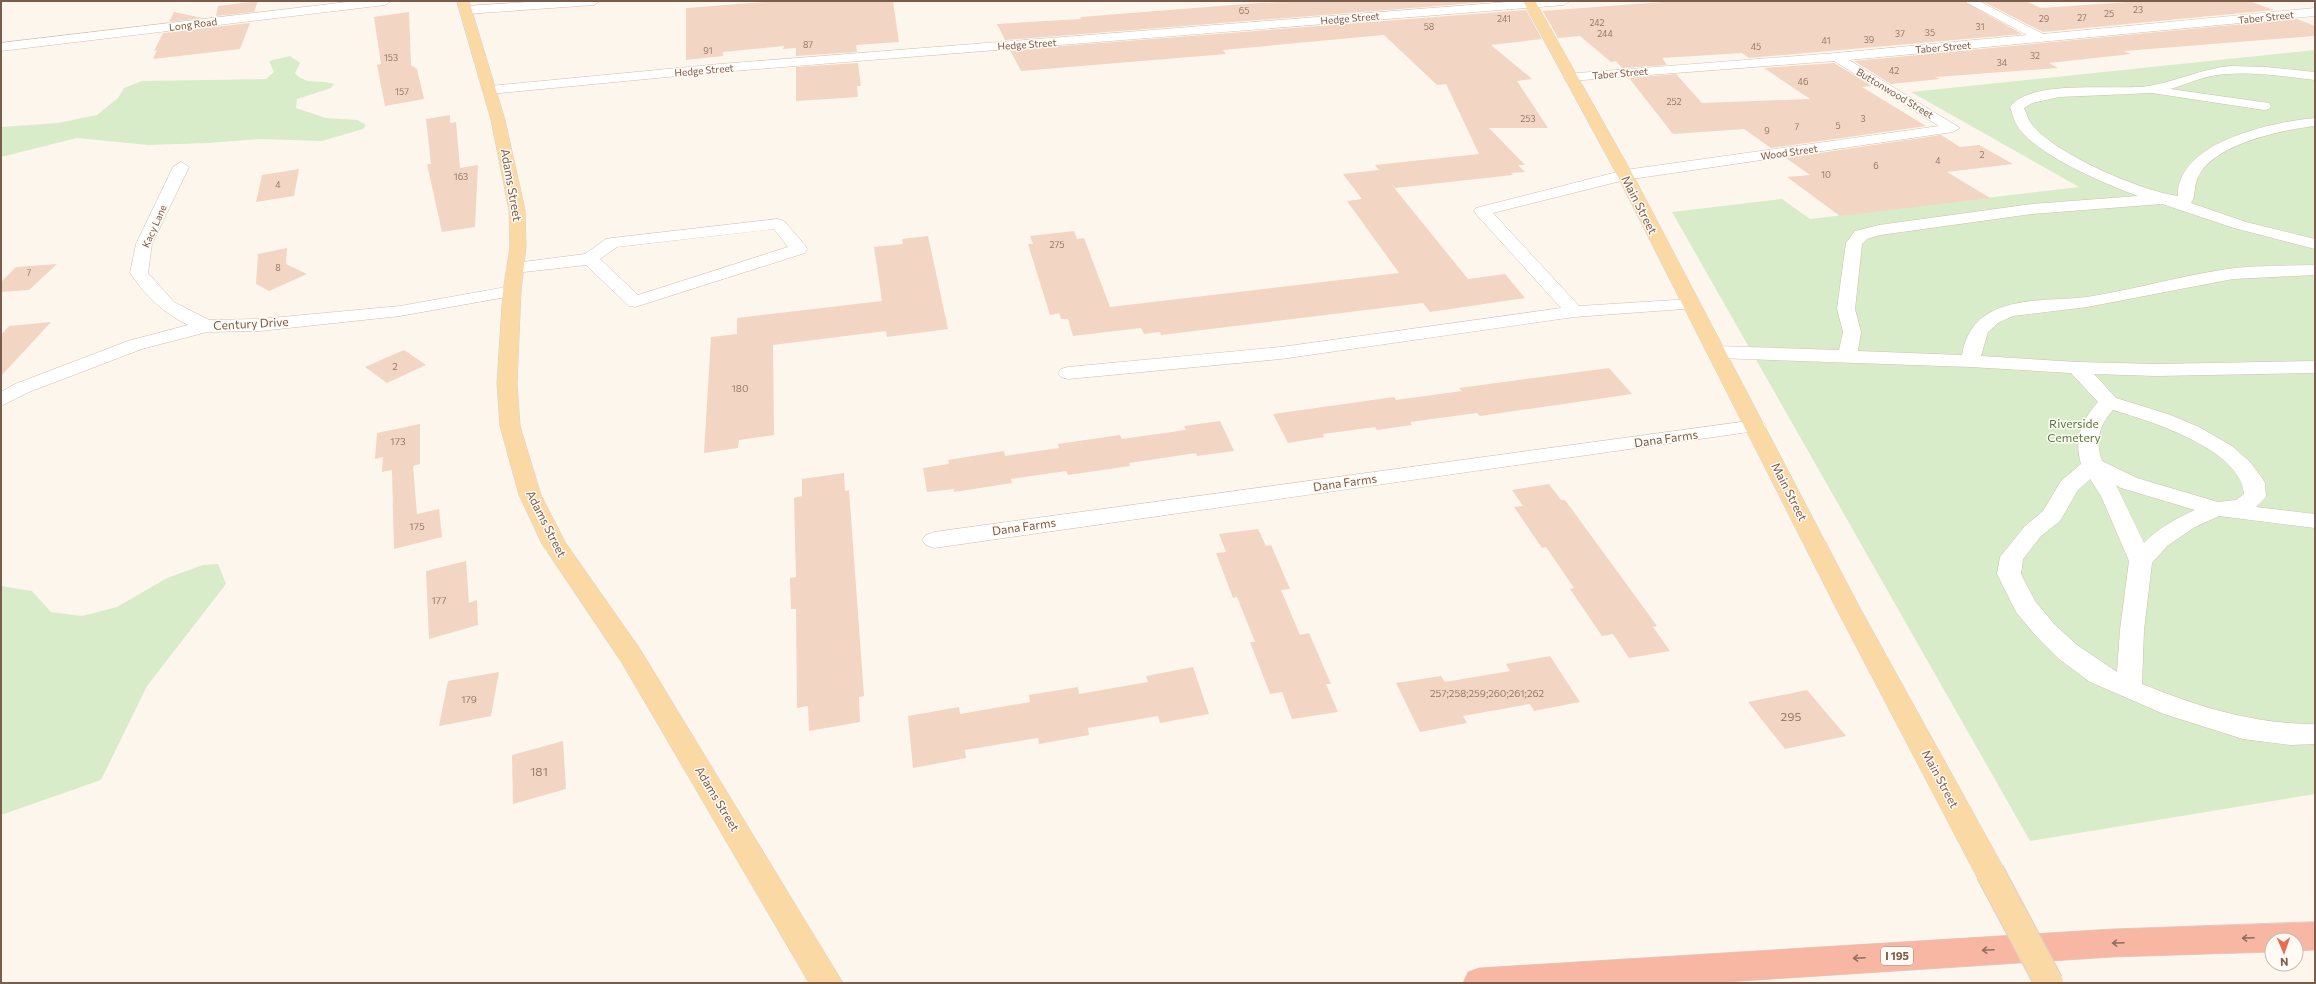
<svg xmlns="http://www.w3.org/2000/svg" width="2316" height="984" viewBox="0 0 2316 984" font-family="Commissioner,sans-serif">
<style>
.green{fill:#d8ecc9}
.building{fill:#f3d5c3}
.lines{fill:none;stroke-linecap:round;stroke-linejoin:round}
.minor-casing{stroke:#d1beb0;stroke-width:1}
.major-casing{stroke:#dad1cd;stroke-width:1}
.highway-casing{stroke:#dad1cd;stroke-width:1}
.minor{fill:#fff;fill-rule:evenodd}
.major{fill:#fbd9a5;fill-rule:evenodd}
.highway{fill:#f7b7a3;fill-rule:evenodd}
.major-bridge-casing{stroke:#dad1cd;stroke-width:30;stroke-linecap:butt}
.major-bridge{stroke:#fbd9a5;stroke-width:28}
.oneway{stroke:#936e5e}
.labels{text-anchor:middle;stroke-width:3;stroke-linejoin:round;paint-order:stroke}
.far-number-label{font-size:9px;fill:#987a6a}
.far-street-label{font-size:10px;fill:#7a5c4d;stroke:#fffaf3}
.number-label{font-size:10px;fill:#987a6a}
.shield{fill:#fffaf3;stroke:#a28b7f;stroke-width:1}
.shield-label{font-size:11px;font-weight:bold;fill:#7a5c4d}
.street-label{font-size:12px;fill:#7a5c4d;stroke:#fffaf3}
.park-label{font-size:12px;fill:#537a41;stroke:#fffaf3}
.near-number-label{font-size:12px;fill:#987a6a}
</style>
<rect width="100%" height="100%" fill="#fdf6ec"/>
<path class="green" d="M 2315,50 L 2315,794 L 2030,841 L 1672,212 L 1782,199 L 1810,219 L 2079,187 L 1911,92 Z
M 290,56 L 300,63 L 295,73 C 306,86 320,79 334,84 L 331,88 L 297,99 L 296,108 L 326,118 L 357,120 L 366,125 L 363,129 L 322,141 L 260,139 L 208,143 L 148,145 L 77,138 L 1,157 L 1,127 L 58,123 L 97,115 L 118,98 L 124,88 L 142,81 L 266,79 L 274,72 L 269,61 Z
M 218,564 L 226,584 L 147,686 L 101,780 L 1,815 L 1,586 L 32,591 L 51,612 L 82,616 L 117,607 L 167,578 L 203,565 Z"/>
<path class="building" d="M 258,1 L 254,12 L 216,16 L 218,6 Z
M 776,1 L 893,1 L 899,42 L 856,45 L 857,52 L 796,56 L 796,48 L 783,49 L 784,46 L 723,52 L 723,56 L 686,60 L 686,8 Z
M 1314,1 L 1501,1 L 1005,40 L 997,24 L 1081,19 L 1080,17 L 1258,3 Z
M 1676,1 L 1963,1 L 2022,34 L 1749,58 L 1742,53 L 1662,58 L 1667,65 L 1622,68 L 1616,61 L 1611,62 L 1580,36 L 1558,38 L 1541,8 L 1542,11 Z
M 1982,1 L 2025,1 L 2041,8 L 2143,1 L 2249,1 L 2274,10 L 2043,32 Z
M 1526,10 L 1542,39 L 1491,45 L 1532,79 L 1517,81 L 1548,128 L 1489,128 L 1525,165 L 1518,165 L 1525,172 L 1511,173 L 1513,175 L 1395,188 L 1391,184 L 1468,279 L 1505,274 L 1525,298 L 1430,312 L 1423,303 L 1161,335 L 1160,332 L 1144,334 L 1141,328 L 1073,336 L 1068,319 L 1061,319 L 1059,313 L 1050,315 L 1028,244 L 1033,244 L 1030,236 L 1074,231 L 1077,239 L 1084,238 L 1110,307 L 1399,273 L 1347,201 L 1362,199 L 1343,174 L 1379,170 L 1375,165 L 1479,154 L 1446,84 L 1437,85 L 1384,35 L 1223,50 L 1226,54 L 1021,71 L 1010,50 Z
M 174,12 L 203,18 L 169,22 Z
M 409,12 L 411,65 L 417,69 L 424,99 L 385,106 L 377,65 L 381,64 L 374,17 Z
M 2297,19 L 2315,26 L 2315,36 L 2124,51 L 2131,54 L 2049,63 L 2058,68 L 1935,77 L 1940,79 L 1891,84 L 1854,61 Z
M 250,23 L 240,49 L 153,59 L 157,50 L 154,51 L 163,33 Z
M 858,63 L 861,86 L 857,86 L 858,97 L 796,101 L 796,67 Z
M 1834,63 L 1872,86 L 1862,87 L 1926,126 L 1771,148 L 1744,129 L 1673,134 L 1629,78 L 1676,74 L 1702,103 L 1810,99 L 1764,68 Z
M 450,115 L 450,123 L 456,122 L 460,168 L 478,165 L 475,227 L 442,232 L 427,164 L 431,164 L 426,119 Z
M 1941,135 L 1960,147 L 1979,145 L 2013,164 L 1947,172 L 1990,198 L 1840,216 L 1787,177 L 1810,175 L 1786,158 Z
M 299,169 L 294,196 L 256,202 L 262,175 Z
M 928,236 L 948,329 L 887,337 L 886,331 L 773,345 L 774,435 L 739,440 L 738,448 L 704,453 L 711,337 L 737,334 L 737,318 L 882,301 L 874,247 L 903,244 L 902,239 Z
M 287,248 L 286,264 L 307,274 L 269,291 L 256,284 L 258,254 Z
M 57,264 L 29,290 L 1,292 L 1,282 L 16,267 Z
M 51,322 L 1,376 L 1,335 L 9,326 Z
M 404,350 L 426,365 L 387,383 L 365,367 Z
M 1609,368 L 1632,394 L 1480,416 L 1477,413 L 1410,422 L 1412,425 L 1377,430 L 1375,427 L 1323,434 L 1324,437 L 1288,443 L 1273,414 L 1394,397 L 1396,400 L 1462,391 L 1459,388 Z
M 1220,421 L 1234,451 L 1197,456 L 1196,453 L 1129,463 L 1130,466 L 1068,475 L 1066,471 L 1011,479 L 1012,483 L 954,492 L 954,489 L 927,492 L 923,468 L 949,464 L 948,460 L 1004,451 L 1005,456 L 1059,448 L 1058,444 L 1120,435 L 1122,439 L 1186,430 L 1184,426 Z
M 420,424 L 420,464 L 413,466 L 417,514 L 439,509 L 442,537 L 394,549 L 392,470 L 382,472 L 383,457 L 375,459 L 377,433 Z
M 844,473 L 845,491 L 849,490 L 864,696 L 859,697 L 860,722 L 809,731 L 808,706 L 797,708 L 796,609 L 791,609 L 790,578 L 796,577 L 794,498 L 802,496 L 802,479 Z
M 1549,484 L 1561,500 L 1565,500 L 1657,626 L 1653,627 L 1670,651 L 1629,658 L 1613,634 L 1602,636 L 1570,589 L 1574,588 L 1546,547 L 1542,548 L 1514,507 L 1523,506 L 1512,490 Z
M 1258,529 L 1266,546 L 1271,545 L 1290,589 L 1281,590 L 1300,635 L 1309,633 L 1331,684 L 1326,684 L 1338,712 L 1292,719 L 1282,692 L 1270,694 L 1250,642 L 1255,642 L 1237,597 L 1233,598 L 1216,553 L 1226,552 L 1219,534 Z
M 466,561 L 469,603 L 477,600 L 478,625 L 429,639 L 426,571 Z
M 1550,656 L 1580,702 L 1534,711 L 1530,704 L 1463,716 L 1467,723 L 1420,732 L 1396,683 L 1441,676 L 1445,682 L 1510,671 L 1506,664 Z
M 1193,667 L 1209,714 L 1160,723 L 1158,716 L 1088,728 L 1089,735 L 1039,744 L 1038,738 L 965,750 L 966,758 L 913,768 L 908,716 L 959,707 L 960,714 L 1030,702 L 1029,695 L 1078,687 L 1079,694 L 1148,682 L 1146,676 Z
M 499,672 L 491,716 L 439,726 L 448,681 Z
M 1807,690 L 1846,736 L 1785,749 L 1748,702 Z
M 563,741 L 566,789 L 513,804 L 512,755 Z"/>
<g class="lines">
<g class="minor-casing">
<path id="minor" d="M 356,1 L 391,1 L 385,5 L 1,51 L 1,43 Z
M 544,1 L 600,1 L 594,5 L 467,14 L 461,10 L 467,6 Z
M 1520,1 L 1570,1 L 1564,5 L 720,72 L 490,94 L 483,90 L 490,86 L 720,64 Z
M 1964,1 L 1979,1 L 2043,34 L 2315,8 L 2315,16 L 1849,60 L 1960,128 L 1953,132 L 1625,180 L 1493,213 L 1579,306 L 1691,299 L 1697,300 L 1700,304 L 1697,308 L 1574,317 L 1281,359 L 1068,379 L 1061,377 L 1058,373 L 1061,369 L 1068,367 L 1281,347 L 1561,308 L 1476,214 L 1474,211 L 1476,208 L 1625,170 L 1939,126 L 1834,61 L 1570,81 L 1563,77 L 1565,74 L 1836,53 L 2027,35 Z
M 2230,66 L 2266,67 L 2315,72 L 2315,80 C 2281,76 2245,70 2211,76 C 2197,79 2184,85 2170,89 L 2269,103 L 2271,106 L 2269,109 L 2264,110 L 2152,93 L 2059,97 L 2032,103 L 2024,108 C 2026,112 2027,116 2029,120 C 2046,151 2143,192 2178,196 C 2177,141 2274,122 2315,118 L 2315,126 C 2282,130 2220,143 2201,172 C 2192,185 2197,195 2191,203 L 2246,222 L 2315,239 L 2315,249 L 2234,228 L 2162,204 L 2032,214 L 1880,235 L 1867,239 L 1862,244 L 1855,309 L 1861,332 L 1858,351 L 1962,355 C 1965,336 1974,321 1991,312 C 2020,297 2056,301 2087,297 C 2132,290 2176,277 2221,270 C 2252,265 2284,266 2315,265 L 2315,275 L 2233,279 L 2087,307 L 2013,316 L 1998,323 L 1988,332 L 1981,356 L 2077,362 L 2156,364 L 2315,361 L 2315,373 L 2156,376 L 2094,374 L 2116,398 L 2168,414 L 2199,427 L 2232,446 L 2250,462 L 2262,478 L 2265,483 L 2266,497 L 2256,507 L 2315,514 L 2315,528 L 2219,516 L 2195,527 L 2167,546 L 2152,563 L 2144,630 L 2142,684 C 2199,707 2253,724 2315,724 L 2315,744 L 2291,745 L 2243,739 L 2164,714 L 2090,682 L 2059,659 L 2036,636 L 2016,612 L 1997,574 L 2000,557 L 2025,526 L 2043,511 L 2061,481 L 2081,464 C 2074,439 2081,421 2098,402 L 2071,373 L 1971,367 L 1717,358 L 1710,356 L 1707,352 L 1710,348 L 1717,346 L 1839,350 L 1843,332 L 1837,309 L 1846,243 L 1855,231 L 1879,225 L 2032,204 L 2138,196 C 2106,184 2031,154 2015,122 C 2013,117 2012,112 2010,107 C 2030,78 2117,91 2149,86 C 2177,81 2202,69 2230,66 ZM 2113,410 C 2150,421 2241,449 2244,494 L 2236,500 L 2218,502 L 2137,478 L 2102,461 C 2095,441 2099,425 2113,410 ZM 2090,479 L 2101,496 L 2129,561 L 2120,630 L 2117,672 L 2077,645 L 2054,624 L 2035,601 L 2021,574 L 2023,559 L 2041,536 L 2060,521 L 2078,490 ZM 2116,485 L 2121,488 L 2195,510 C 2177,518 2158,528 2144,543 Z
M 181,162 L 189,167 L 152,244 L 148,273 L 174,302 L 209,320 L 260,319 L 400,306 L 512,286 L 518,287 L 521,291 L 518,295 L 512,296 L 400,316 L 260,331 L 207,332 L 142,349 L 29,392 L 1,406 L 1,392 L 15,384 L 128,341 L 188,325 C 163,313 146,296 130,273 L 136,244 L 173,167 Z
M 778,219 L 784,221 L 805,245 L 807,249 L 805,253 L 635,307 L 629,306 L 586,265 L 515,273 L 509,272 L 506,268 L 509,264 L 515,263 L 585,254 L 606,239 L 612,238 ZM 774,229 L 788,247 L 638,295 L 600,259 L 617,247 Z
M 1756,420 L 1763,422 L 1766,426 L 1763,430 L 934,548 L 926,545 L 922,540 L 926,535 L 934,532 Z"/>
</g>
<g class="major-casing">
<path id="major" d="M 457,1 L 469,1 L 505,120 L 525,210 L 526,247 L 521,291 L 517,383 L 520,426 L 541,495 L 565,542 L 640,649 L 843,983 L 809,983 L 622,663 L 542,544 L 519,495 L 500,426 L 497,383 L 503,291 L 510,247 L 509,210 L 491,120 Z
M 1523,1 L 1535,1 L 1633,175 L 1860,608 L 2001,863 L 2005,872 L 2001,881 L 1990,885 L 1979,881 L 1836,608 L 1617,175 Z"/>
</g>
<g class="highway-casing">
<path id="highway" d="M 2315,922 L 2315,950 L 2296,951 L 2296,940 L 2272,940 L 2272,952 L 2113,957 L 1711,983 L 1463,983 L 1468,972 L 1479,968 L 2113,929 Z"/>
</g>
<use href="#minor" class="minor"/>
<use href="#major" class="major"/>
<use href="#highway" class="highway"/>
<g class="major-bridge-casing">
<path id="major-bridge" d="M 1990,872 L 2049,983"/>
</g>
<use href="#major-bridge" class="major-bridge"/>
</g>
<defs><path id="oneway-shaft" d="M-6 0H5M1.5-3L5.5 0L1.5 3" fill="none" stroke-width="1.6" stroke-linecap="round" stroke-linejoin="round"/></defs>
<g class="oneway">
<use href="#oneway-shaft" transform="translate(2248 938) rotate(178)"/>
<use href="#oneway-shaft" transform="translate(2118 943) rotate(178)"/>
<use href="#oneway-shaft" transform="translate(1988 950) rotate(177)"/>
<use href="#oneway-shaft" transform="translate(1859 958) rotate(177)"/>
</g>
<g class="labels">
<g class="far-number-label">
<text x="2138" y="13">23</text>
<text x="1244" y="14">65</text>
<text x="2109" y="17">25</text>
<text x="2082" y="21">27</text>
<text x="1504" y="22">241</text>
<text x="2044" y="22">29</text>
<text x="1597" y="26">242</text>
<text x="1429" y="30">58</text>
<text x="1980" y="30">31</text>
<text x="1930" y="36">35</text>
<text x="1605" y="37">244</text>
<text x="1900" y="37">37</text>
<text x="1869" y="43">39</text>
<text x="1826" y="44">41</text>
<text x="808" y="48">87</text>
<text x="1756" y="50">45</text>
<text x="708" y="54">91</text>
<text x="2035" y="59">32</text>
<text x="391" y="61">153</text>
<text x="2002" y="66">34</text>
<text x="1894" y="74">42</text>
<text x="1803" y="85">46</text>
<text x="402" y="95">157</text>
<text x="1674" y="105">252</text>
<text x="1528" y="122">253</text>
<text x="1863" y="122">3</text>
<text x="1838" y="129">5</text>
<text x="1797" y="130">7</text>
<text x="1767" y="134">9</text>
<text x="1982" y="158">2</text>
<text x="1938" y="164">4</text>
<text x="1876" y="169">6</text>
<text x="1826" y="178">10</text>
<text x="461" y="180">163</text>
<text x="278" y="188">4</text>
<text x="1057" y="248">275</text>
<text x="278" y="271">8</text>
<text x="29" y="276">7</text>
</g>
<g class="far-street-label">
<text transform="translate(2266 17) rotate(-6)" y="4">Taber Street</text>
<text transform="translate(1350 18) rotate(-5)" y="4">Hedge Street</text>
<text transform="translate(193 24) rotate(-7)" y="4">Long Road</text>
<text transform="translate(1027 44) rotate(-4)" y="4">Hedge Street</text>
<text transform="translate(1943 47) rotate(-5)" y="4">Taber Street</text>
<text transform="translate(704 70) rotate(-5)" y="4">Hedge Street</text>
<text transform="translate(1620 73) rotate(-5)" y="4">Taber Street</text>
<text transform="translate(1895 93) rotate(31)" y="4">Buttonwood Street</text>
<text transform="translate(1789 152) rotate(-8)" y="4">Wood Street</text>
<text transform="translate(154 226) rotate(-66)" y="4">Kacy Lane</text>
</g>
<g class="number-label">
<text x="395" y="370">2</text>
<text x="740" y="392">180</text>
<text x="398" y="445">173</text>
<text x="417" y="530">175</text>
<text x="439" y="604">177</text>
<text x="1487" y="697">257;258;259;260;261;262</text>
<text x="469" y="703">179</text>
</g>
<rect class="shield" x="1881" y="947" width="32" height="18" rx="3"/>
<g class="shield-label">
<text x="1897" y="960">I 195</text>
</g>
<g class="street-label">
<text transform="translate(511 185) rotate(80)" y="4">Adams Street</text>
<text transform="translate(1639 205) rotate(63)" y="4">Main Street</text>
<text transform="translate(251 324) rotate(-3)" y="4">Century Drive</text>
<text transform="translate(1666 439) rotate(-8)" y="4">Dana Farms</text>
<text transform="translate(1345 483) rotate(-8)" y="4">Dana Farms</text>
<text transform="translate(1789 492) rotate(63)" y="4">Main Street</text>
<text transform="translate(546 524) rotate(63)" y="4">Adams Street</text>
<text transform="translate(1024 527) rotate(-8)" y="4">Dana Farms</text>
<text transform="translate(1940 779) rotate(62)" y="4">Main Street</text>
<text transform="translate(717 799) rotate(59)" y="4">Adams Street</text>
</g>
<g class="park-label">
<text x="2074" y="428">Riverside<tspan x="2074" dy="14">Cemetery</tspan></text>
</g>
<g class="near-number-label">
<text x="1791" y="721">295</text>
<text x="539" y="776">181</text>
</g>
</g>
<rect width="2316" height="984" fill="none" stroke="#7a5c4d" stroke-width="4"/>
<g transform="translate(2284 952) rotate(178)"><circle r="19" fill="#fffaf3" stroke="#cabbb1"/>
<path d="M0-3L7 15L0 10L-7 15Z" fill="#e76f51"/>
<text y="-6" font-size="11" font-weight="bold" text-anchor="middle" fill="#7a5c4d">N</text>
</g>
</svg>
